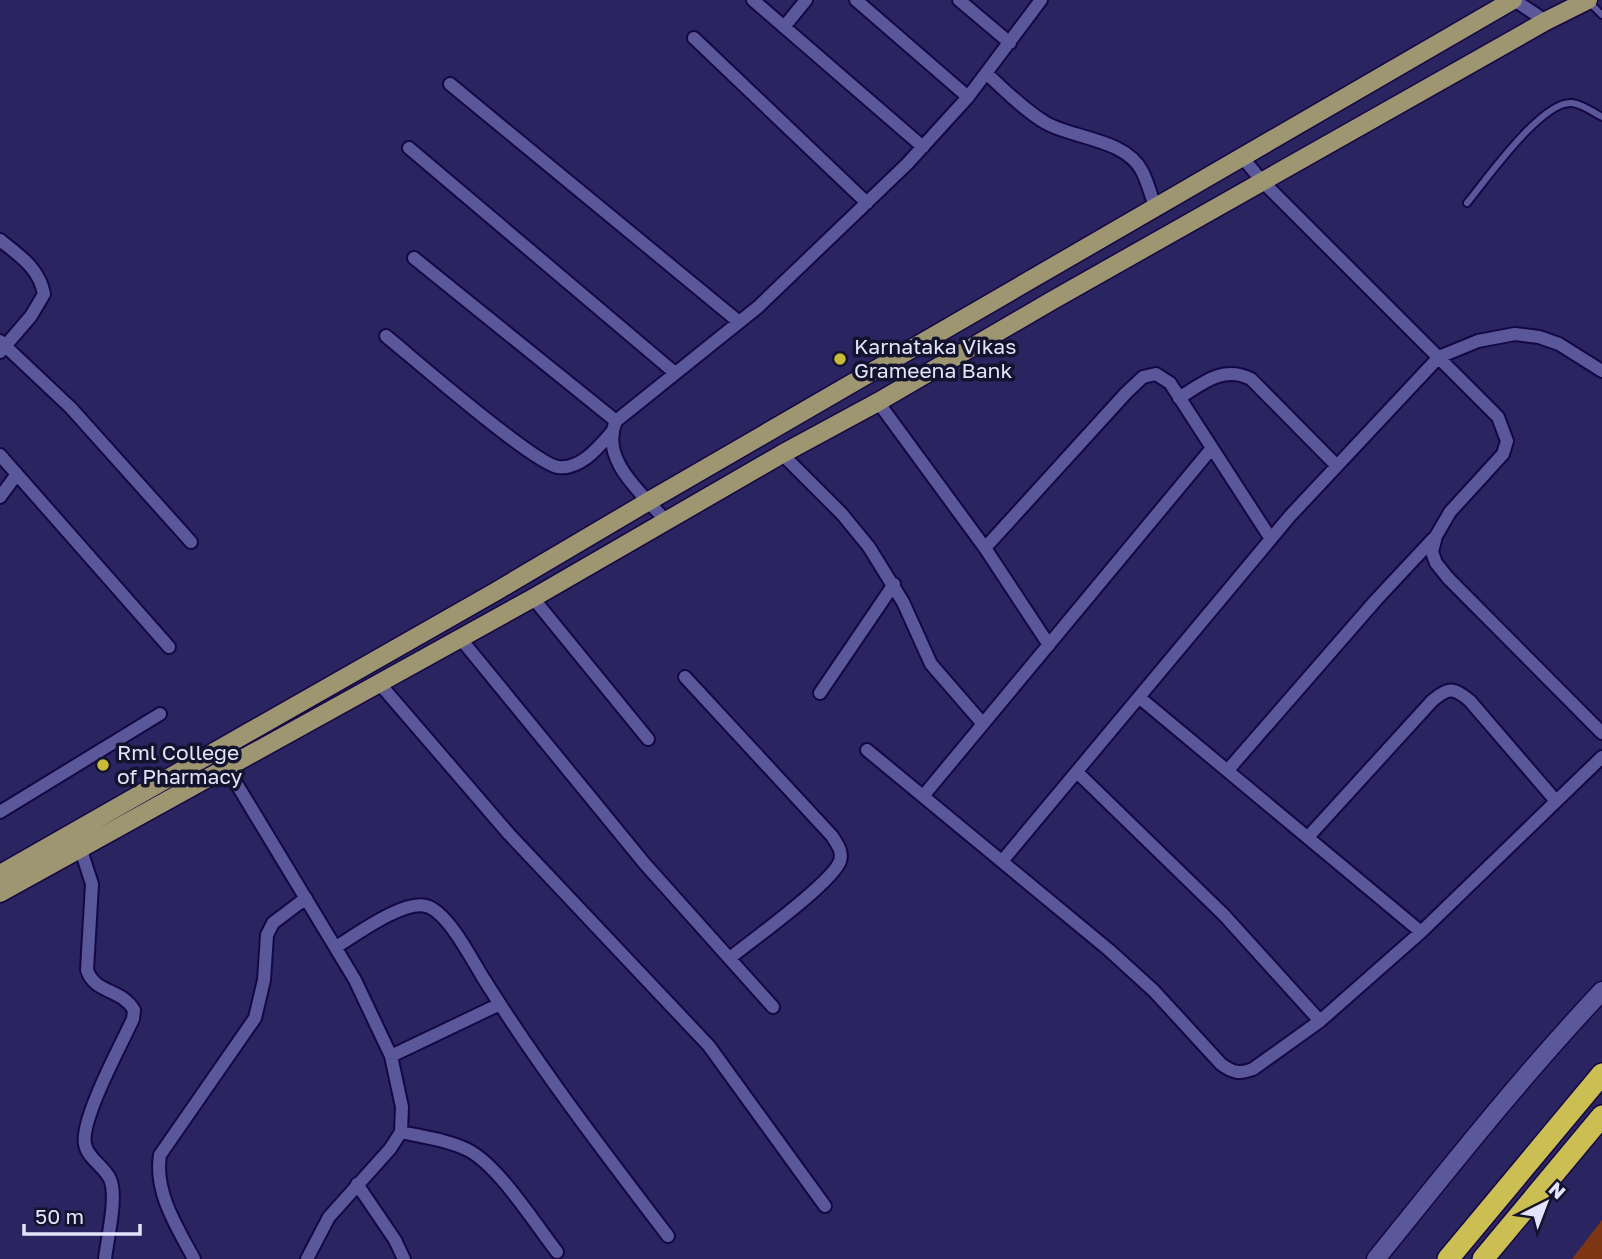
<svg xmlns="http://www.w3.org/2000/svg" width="1602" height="1259" viewBox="0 0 1602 1259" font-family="'Golos Text',sans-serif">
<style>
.green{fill:#7d3513}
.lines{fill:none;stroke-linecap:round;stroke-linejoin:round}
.lane-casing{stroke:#150744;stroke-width:10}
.street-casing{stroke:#150744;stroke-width:16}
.secondary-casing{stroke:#150744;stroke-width:21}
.primary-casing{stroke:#150744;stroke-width:21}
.highway-casing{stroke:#150744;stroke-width:24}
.lane{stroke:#5a589b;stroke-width:6}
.street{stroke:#5a589b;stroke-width:12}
.secondary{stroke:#5a589b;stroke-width:18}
.primary{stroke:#9e9670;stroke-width:18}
.highway{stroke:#cbbf54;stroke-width:21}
.poi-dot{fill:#c9bb3a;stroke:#14132e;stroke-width:2.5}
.labels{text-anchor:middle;stroke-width:7;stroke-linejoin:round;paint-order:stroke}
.poi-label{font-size:21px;fill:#e3e4fb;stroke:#14132e;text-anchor:start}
</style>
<rect width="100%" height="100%" fill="#2a2461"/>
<path class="green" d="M 1602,1220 L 1602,1259 L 1572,1259 Z"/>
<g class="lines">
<g class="lane-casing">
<path id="lane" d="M 1589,2 L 1602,15
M 1467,203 C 1486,180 1542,100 1572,103 C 1582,104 1593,112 1602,117"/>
</g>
<g class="street-casing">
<path id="street" d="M 753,0 L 923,147
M 856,0 L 968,97
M 959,0 L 1010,43
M 1514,0 L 1546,21
M 784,27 L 806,0
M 694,38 L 867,203
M 987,74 C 1006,91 1024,110 1046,123 C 1075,139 1125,139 1142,171 C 1148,183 1151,195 1155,207
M 450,84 L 739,322
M 409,148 L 675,373
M 1242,157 L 1262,181 L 1498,417 L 1507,441 L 1503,454 L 1450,512 L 1436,536 L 1432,552 L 1436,563 L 1448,578 L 1602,733
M 0,240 C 20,256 39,268 44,294 L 31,316 L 0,352
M 414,258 L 616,421
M 386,336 C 413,358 534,464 558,467 C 580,470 598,448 611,433
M 0,341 L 71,408 L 191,542
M 1179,398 C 1203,383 1223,365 1251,379 L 1337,466
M 878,402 L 985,548 L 1049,645
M 782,454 L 842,514 L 869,547 L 903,602 L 931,664 L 983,724
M 0,455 L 169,647
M 0,497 L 17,474
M 665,520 C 643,494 599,460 616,421 L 758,307 L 907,164 L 968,97 L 1041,0
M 985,548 L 1126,393 L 1143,377 L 1156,374 L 1170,383 L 1271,539
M 533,598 L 648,739
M 460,638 L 645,864 L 773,1007
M 685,677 L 832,836 C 837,844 843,851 840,861 C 833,882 751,941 730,958
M 379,683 L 509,834 L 709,1046 L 825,1206
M 820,693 L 894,584
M 1140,698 L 1421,932
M 867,750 L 1109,950 L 1154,991 L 1221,1064 C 1233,1073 1240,1074 1253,1069 L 1320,1021 L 1421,932 L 1602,757
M 227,768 L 355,980 L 391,1056 L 402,1107 L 401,1132 L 390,1149 L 329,1217 L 307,1259
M 1228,770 L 1376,600 L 1433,539
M 1078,773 L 1224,915 L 1320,1021
M 924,795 L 1212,448
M 0,812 L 160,714
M 1308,837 L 1432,701 C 1448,687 1454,687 1470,701 L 1556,801
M 80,847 L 92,884 L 87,970 C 95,994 121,988 134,1010 L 133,1019 C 122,1043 80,1120 85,1144 C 87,1158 104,1166 110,1179 C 118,1197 107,1239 105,1259
M 1003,860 L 1290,516 L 1439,357 L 1478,341 L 1515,334 L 1539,337 L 1559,344 L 1602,371
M 336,947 C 356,935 403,900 426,906 C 447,911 471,958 482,976 C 539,1067 603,1151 668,1236
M 391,1056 L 500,1004
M 401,1132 C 423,1137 448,1140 468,1150 C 499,1166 535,1224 557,1252
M 357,1184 L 395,1240 L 404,1259
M 194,1259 C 177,1227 154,1192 160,1155 L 255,1018 L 264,980 L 267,935 L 273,923 L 306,898"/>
</g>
<g class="secondary-casing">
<path id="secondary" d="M 1376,1259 C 1449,1168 1522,1076 1602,991"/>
</g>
<g class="primary-casing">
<path id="primary" d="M 0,874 L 495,592 L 649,501 L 1513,0
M 0,893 L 533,598 L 782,454 L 878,402 L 1053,300 L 1546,21 L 1588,0"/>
</g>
<g class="highway-casing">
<path id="highway" d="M 1448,1259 L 1602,1074
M 1483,1259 L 1602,1116"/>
</g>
<use href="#lane" class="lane"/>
<use href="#street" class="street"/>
<use href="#secondary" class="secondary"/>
<use href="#primary" class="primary"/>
<use href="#highway" class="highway"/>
</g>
<g class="poi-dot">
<circle cx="840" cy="359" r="7"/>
<circle cx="103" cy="765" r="7"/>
</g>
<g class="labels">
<g class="poi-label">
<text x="854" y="354">Karnataka Vikas<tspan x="854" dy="24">Grameena Bank</tspan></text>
<text x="117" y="760">Rml College<tspan x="117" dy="24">of Pharmacy</tspan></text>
</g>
</g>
<g transform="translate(1546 1203) rotate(42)" stroke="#14132e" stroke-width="5" paint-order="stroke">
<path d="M0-5L12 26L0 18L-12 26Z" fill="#e3e4fb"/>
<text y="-10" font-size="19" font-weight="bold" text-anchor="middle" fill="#e3e4fb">N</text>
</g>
<path d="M24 1224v10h116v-10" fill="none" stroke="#e3e4fb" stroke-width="3.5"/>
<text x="35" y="1224" font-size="21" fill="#e3e4fb" stroke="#14132e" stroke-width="5" paint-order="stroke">50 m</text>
</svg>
